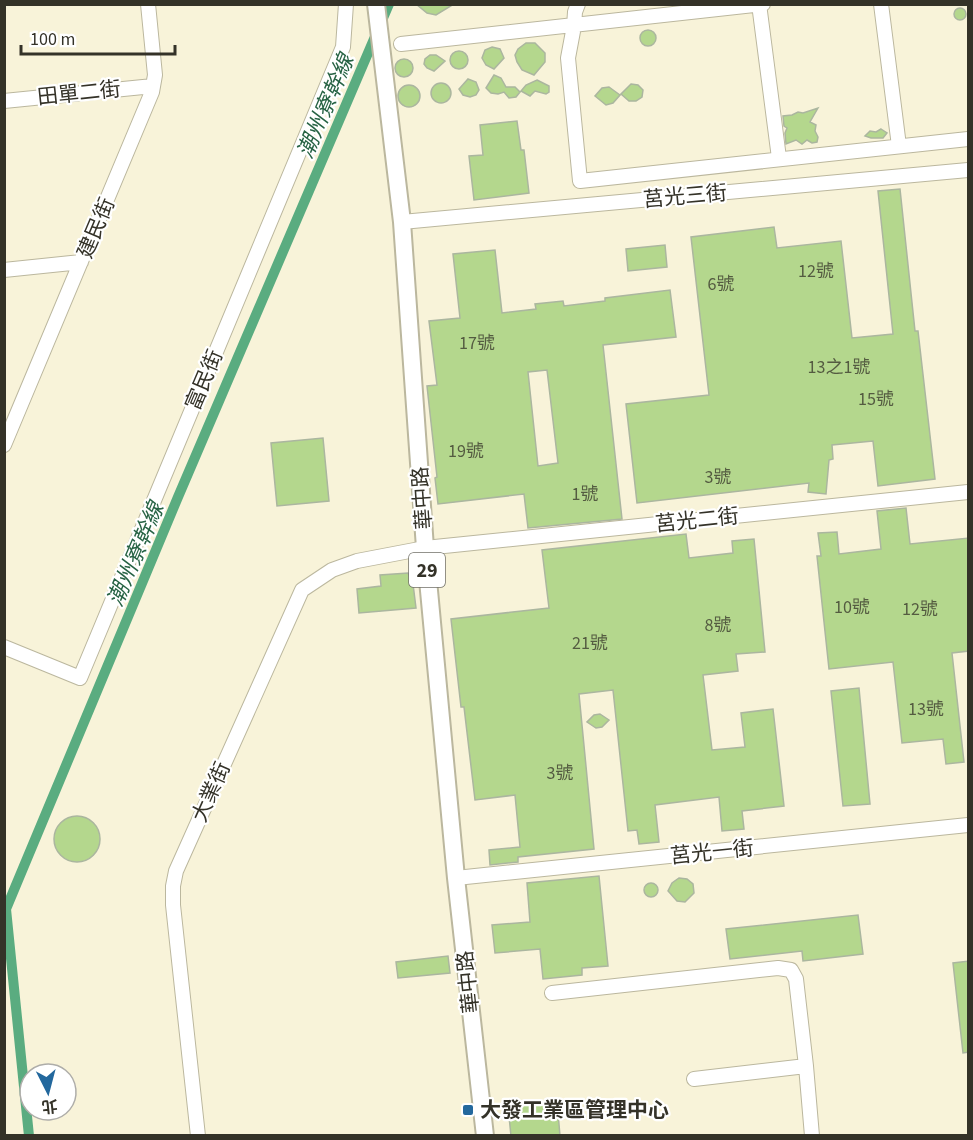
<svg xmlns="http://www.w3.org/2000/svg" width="973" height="1140" viewBox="0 0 973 1140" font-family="'Source Sans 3','Noto Sans TC',sans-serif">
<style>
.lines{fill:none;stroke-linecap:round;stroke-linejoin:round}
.canal{stroke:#5aac80;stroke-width:10}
.building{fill:#b4d78d;stroke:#abb69f;stroke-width:1.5;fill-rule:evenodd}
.minor-casing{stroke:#bbb79e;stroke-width:16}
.major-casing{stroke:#bbb79e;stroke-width:20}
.minor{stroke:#fff;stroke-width:14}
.major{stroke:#fff;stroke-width:16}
.poi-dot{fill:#23689d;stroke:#fff;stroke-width:2}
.labels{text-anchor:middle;stroke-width:4.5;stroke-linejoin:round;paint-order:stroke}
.number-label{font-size:18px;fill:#545b41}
.shield{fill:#fff;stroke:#717068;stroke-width:1.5}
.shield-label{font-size:20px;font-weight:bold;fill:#343228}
.street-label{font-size:21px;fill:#343228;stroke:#fff}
.poi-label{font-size:21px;font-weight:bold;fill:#343228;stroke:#fff;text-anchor:start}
.water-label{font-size:22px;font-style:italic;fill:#276344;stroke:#fff}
</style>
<rect width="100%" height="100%" fill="#f8f3d9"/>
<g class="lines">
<path class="canal" d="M 29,1136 L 6,909 L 178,497 L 389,4"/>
</g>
<path class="building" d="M 416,4 L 454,4 L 436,15 L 427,13 Z
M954 14a6 6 0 1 1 12 0a6 6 0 1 1-12 0Z
M640 38a8 8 0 1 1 16 0a8 8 0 1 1-16 0Z
M 526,43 L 535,43 L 545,53 L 545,62 L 534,75 L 522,70 L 517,62 L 515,55 L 518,49 Z
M 492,47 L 500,49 L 504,58 L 494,69 L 486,65 L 482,58 L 485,50 Z
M450 60a9 9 0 1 1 18 0a9 9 0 1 1-18 0Z
M 430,55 L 436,55 L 445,61 L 434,71 L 427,68 L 424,64 L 425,59 Z
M395 68a9 9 0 1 1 18 0a9 9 0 1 1-18 0Z
M 494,75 L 501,78 L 506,87 L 515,87 L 520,92 L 516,97 L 509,98 L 504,92 L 498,94 L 491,93 L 486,88 Z
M 468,79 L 476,82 L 479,90 L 476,95 L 470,97 L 463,95 L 459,89 Z
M 537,80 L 549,86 L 549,92 L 546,94 L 535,91 L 530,96 L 521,91 L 526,85 Z
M431 93a10 10 0 1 1 20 0a10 10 0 1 1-20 0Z
M 631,84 L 638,85 L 643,90 L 642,97 L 636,101 L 629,101 L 621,94 Z
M398 96a11 11 0 1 1 22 0a11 11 0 1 1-22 0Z
M 609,87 L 620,95 L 613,103 L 606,105 L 595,96 L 602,88 Z
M 818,108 L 810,122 L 816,125 L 815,131 L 818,137 L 817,142 L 812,143 L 807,140 L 802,144 L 796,140 L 786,144 L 785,133 L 787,128 L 784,126 L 783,116 L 792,115 L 798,112 L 803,113 Z
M 517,121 L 521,150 L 524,150 L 529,193 L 474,200 L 469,156 L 483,155 L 480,125 Z
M 881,129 L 887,133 L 883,138 L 871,138 L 865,136 L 870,131 L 876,132 Z
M 900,189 L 915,331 L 918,331 L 935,479 L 878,486 L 873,441 L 832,445 L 833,459 L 829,460 L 826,494 L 808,492 L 809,483 L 637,503 L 626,404 L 709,395 L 691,237 L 774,227 L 777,248 L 841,241 L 852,338 L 893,334 L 878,191 Z
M 665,245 L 667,267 L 628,271 L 626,249 Z
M 495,250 L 502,313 L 536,309 L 535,304 L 563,301 L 564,306 L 605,301 L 605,298 L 670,290 L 676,337 L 603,345 L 622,519 L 528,528 L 524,494 L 438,504 L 435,478 L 437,477 L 427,386 L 437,385 L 429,321 L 460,318 L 453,254 ZM 547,370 L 558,463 L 538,466 L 528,372 Z
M 323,438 L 329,501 L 277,506 L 271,443 Z
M 906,508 L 910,544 L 969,538 L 969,651 L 952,653 L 964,762 L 946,764 L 943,739 L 902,743 L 893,662 L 829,669 L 817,556 L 821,556 L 818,533 L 837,532 L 839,554 L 881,549 L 877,511 Z
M 686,534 L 689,558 L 733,553 L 732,541 L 754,539 L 765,652 L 736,654 L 738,671 L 703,675 L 712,750 L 745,747 L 741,713 L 773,709 L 784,806 L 742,811 L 744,829 L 722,831 L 719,797 L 655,805 L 659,842 L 639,844 L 637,830 L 628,831 L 613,690 L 579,694 L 594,849 L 518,857 L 518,862 L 490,865 L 489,850 L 520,847 L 515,795 L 475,800 L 464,707 L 461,707 L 451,619 L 549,608 L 542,550 Z
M 408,573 L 413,584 L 416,608 L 359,613 L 357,589 L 381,586 L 380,575 Z
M 859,688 L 870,804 L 843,806 L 831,691 Z
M 600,714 L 609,720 L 602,727 L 596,728 L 587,722 L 594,715 Z
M54 839a23 23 0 1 1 46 0a23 23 0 1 1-46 0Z
M 599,876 L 608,966 L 582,968 L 582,975 L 543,979 L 540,949 L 495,953 L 492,925 L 530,922 L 527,883 Z
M 679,878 L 687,879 L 693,884 L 694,893 L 685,902 L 677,901 L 668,891 L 672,883 Z
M644 890a7 7 0 1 1 14 0a7 7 0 1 1-14 0Z
M 858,915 L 863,954 L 803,961 L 802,951 L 730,959 L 726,929 Z
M 448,956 L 450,973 L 398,978 L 396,962 Z
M 969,961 L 969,1052 L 963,1053 L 953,963 Z
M 557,1101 L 560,1136 L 511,1136 L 508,1106 Z"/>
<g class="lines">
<g class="minor-casing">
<path id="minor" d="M 578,4 L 575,12 L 574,26 L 568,58 L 580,181 L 968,139
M 759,4 L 779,158
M 881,4 L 899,146
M 401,44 L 763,4
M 4,101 L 153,86
M 402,222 L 968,170
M 4,270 L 81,262
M 4,445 L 152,92 L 155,75 L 148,4
M 4,647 L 80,678 L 343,47 L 346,4
M 456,878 L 968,825
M 552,993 L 778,968 L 791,970 L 796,979 L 806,1066 L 812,1136
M 694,1079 L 806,1066
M 198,1136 L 173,905 L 173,886 L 176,871 L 302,590 L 332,570 L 357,561 L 425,548 L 968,492"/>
</g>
<g class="major-casing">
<path id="major" d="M 376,4 L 402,222 L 425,548 L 456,878 L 485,1136"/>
</g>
<use href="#minor" class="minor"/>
<use href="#major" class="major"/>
</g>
<rect class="poi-dot" x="462" y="1104" width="12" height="12" rx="3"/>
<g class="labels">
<g class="number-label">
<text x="816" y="277">12號</text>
<text x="721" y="290">6號</text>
<text x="477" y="349">17號</text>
<text x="839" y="373">13之1號</text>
<text x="876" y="405">15號</text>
<text x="466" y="457">19號</text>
<text x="718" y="483">3號</text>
<text x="585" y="500">1號</text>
<text x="852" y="613">10號</text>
<text x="920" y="615">12號</text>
<text x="718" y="631">8號</text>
<text x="590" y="649">21號</text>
<text x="926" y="715">13號</text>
<text x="560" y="779">3號</text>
</g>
<rect class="shield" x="409" y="553" width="36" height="34" rx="4.5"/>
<g class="shield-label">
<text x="427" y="577">29</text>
</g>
<g class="street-label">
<text transform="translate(79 93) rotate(-6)" y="7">田單二街</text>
<text transform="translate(685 196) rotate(-5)" y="7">莒光三街</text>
<text transform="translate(96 228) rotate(-67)" y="7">建民街</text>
<text transform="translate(204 380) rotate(-67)" y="7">富民街</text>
<text transform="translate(422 498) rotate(-94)" y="7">華中路</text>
<text transform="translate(697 520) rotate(-6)" y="7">莒光二街</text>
<text transform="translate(211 792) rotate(-66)" y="7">大業街</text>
<text transform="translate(712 852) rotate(-6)" y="7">莒光一街</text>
<text transform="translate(468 982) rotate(-96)" y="7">華中路</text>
</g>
<g class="poi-label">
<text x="480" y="1117">大發工業區管理中心</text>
</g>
<g class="water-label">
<text transform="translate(325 106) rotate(-67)" y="8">潮州寮幹線</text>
<text transform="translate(135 554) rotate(-67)" y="8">潮州寮幹線</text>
</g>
</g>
<rect width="973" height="1140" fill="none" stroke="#343228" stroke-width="12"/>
<g transform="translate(48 1092) rotate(174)"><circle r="28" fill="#ffffff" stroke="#aeada9" stroke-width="1.5"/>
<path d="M0-4.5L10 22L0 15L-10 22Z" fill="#23689d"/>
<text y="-9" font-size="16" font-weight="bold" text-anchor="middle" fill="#343228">北</text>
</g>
<path d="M21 45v9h154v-9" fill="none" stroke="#343228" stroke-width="3"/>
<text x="30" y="45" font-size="18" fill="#343228" stroke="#ffffff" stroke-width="4.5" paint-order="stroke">100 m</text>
</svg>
